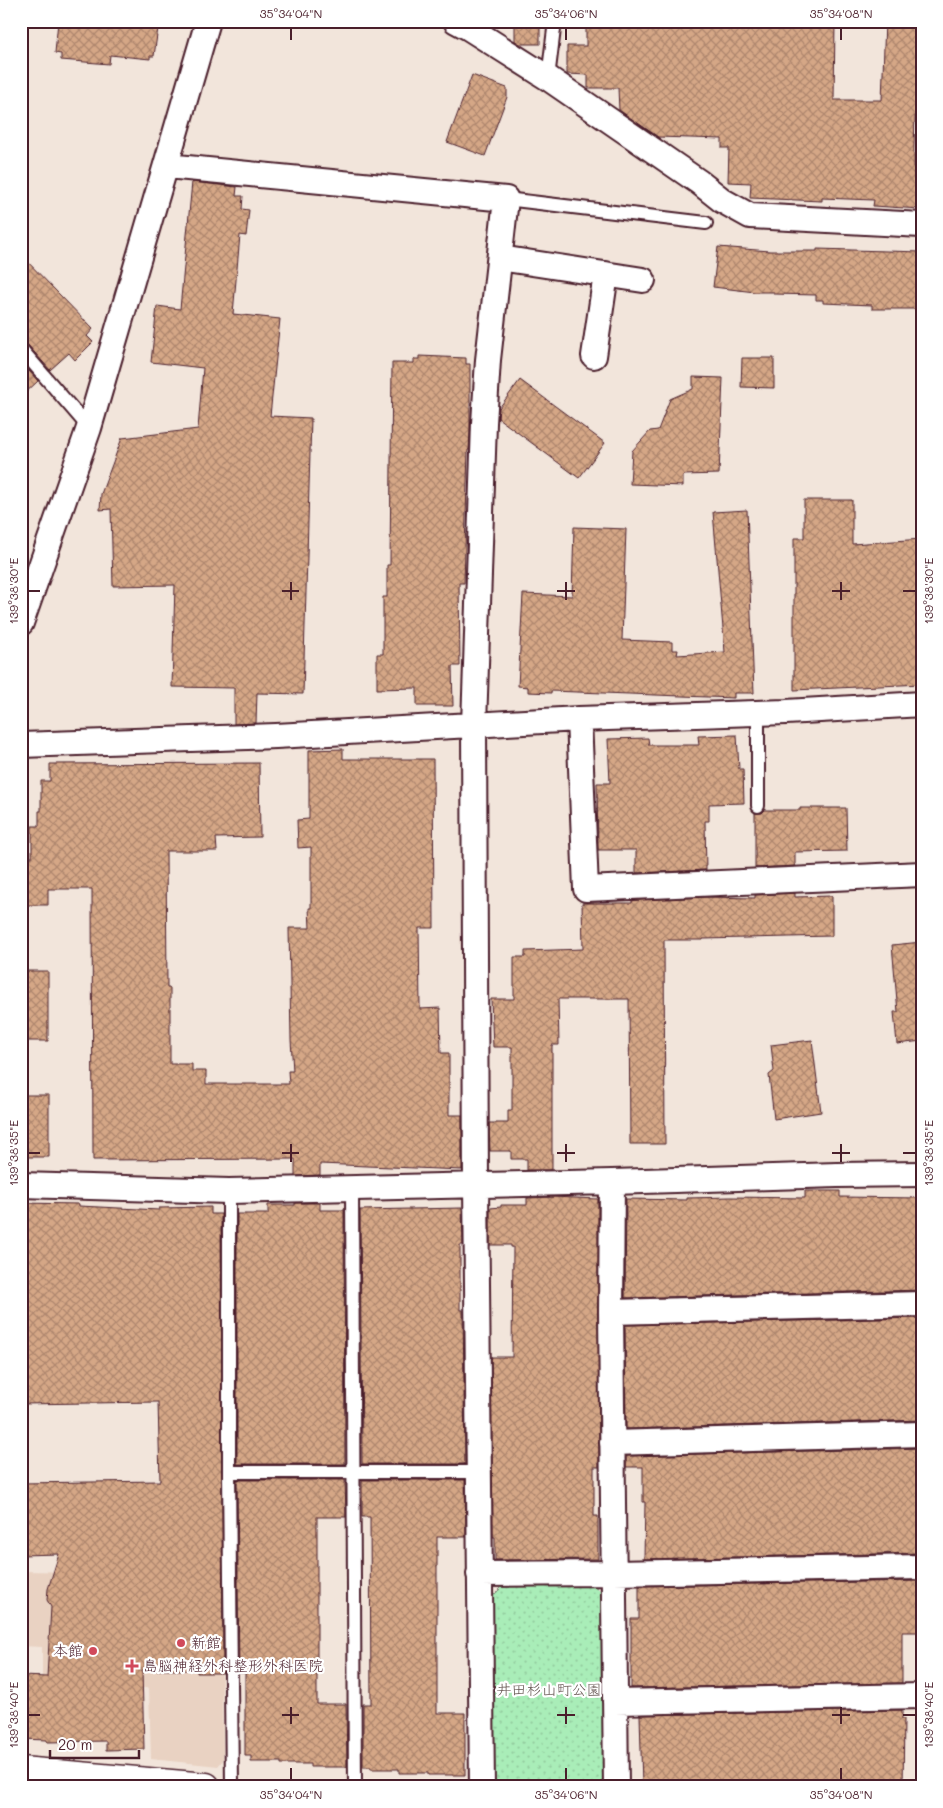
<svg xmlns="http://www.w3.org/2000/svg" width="943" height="1808" viewBox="0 0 943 1808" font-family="Mali,'Klee One',sans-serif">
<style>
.built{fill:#e9d2c2}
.grass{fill:url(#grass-dots);stroke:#7a8672}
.building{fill:url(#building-cross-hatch);stroke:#4a1f2b}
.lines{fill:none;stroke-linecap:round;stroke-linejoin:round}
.lane-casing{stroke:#4a1f2b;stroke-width:16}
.street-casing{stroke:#4a1f2b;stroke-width:28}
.secondary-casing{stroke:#4a1f2b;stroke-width:31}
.lane{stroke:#fff;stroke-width:12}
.street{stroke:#fff;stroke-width:24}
.secondary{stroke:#fff;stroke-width:28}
.ticks{fill:none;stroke:#4a1f2b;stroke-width:2}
.poi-dot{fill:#d1495b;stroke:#fff;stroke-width:2}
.labels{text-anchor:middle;stroke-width:4.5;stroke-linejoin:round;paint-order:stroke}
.poi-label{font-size:15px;fill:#4a1f2b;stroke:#fff;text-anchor:start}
.park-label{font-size:15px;fill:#62524e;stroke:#fff}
.neatline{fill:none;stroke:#4a1f2b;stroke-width:2}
.ticks-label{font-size:12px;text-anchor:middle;fill:#4a1f2b}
</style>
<defs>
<pattern id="grass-dots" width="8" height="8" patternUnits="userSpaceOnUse" patternTransform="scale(1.25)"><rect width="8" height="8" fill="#a9edb8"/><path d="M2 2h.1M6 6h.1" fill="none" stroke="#93cb9e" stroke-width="1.8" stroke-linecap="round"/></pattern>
<pattern id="building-cross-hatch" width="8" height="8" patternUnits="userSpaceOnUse" patternTransform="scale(1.25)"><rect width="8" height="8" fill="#d5a786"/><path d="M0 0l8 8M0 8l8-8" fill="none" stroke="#af876e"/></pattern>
</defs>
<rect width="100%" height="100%" fill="#f2e5db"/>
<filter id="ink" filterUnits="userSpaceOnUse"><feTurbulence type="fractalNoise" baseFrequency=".02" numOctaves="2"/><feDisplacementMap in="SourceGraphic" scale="10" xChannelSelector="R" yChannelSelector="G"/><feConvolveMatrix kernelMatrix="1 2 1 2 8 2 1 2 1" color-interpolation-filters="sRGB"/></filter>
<g filter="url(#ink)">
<path class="built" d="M 21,1571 L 220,1574 L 223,1760 L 218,1766 L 151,1759 L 149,1688 L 42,1686 L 42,1647 L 21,1646 Z"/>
<path class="grass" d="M 591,1583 L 605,1595 L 605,1787 L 535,1787 L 493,1784 L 493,1596 L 505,1584 Z"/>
<path class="building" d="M 58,21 L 159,21 L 154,56 L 150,56 L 150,59 L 110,55 L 109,64 L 61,60 L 61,54 L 55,53 Z
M 586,21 L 634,21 L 634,23 L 835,21 L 834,100 L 882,100 L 885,21 L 922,21 L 922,98 L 920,97 L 920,116 L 915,116 L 914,149 L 914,180 L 922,180 L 920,209 L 873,206 L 874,200 L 822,198 L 822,201 L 750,198 L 751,183 L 728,182 L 729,148 L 722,148 L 722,139 L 658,137 L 619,110 L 618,88 L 588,88 L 588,75 L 567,74 L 567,46 L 586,46 Z
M 515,22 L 540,22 L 540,44 L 520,44 L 515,41 Z
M 472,75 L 507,88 L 507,97 L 485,156 L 447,142 Z
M 192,182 L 237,187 L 236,196 L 243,196 L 242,209 L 249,210 L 246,236 L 240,235 L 233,314 L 280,319 L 270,416 L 311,418 L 303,694 L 257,693 L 256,723 L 234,724 L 234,688 L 172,687 L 175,585 L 113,586 L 111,509 L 100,510 L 101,494 L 122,438 L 198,429 L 203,368 L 151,362 L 157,306 L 180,309 Z
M 718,247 L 770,251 L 817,251 L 817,249 L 922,252 L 920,309 L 872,309 L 872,305 L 823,303 L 823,300 L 816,300 L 816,295 L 774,294 L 774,292 L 755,292 L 713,287 Z
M 21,255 L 93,329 L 87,336 L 93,342 L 75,360 L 69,353 L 50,370 L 27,344 L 21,341 Z
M 419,356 L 466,358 L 466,364 L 470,364 L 470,431 L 469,450 L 468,450 L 464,583 L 459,583 L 460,666 L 452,666 L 453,706 L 417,706 L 417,688 L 377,689 L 377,654 L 383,654 L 383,597 L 387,597 L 387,565 L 390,565 L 392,363 L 414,363 L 414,359 L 419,359 Z
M 742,358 L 774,358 L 774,388 L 741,387 Z
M 21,362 L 38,381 L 21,397 Z
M 693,377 L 723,378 L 719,474 L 683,475 L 683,486 L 630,484 L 632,451 L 650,431 L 658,430 L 670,399 L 693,389 Z
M 520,380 L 605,443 L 579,478 L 498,418 L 499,408 Z
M 804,500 L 852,500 L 852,544 L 922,539 L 922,684 L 794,690 L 794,538 L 804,538 Z
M 747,510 L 754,693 L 734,693 L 734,698 L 551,691 L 551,693 L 528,692 L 528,687 L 518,686 L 523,594 L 572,596 L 574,527 L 626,529 L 622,640 L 672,642 L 672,650 L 678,650 L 677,655 L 725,652 L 713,512 Z
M 737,735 L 739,769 L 743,769 L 744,803 L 709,804 L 709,821 L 705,821 L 706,870 L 636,873 L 636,850 L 598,850 L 597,783 L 610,783 L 608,739 L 648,738 L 649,745 L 699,745 L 698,736 Z
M 343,749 L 343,759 L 433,759 L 434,928 L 419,928 L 420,1009 L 440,1008 L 441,1053 L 449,1053 L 449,1115 L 462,1115 L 462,1170 L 320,1164 L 320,1175 L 295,1176 L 295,1159 L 93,1160 L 92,889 L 48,889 L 48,905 L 21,905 L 23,857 L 32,857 L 32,826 L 39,826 L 39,811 L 41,811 L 41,781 L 50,781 L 50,764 L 259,763 L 260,837 L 216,838 L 217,851 L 166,851 L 167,988 L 170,988 L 170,1064 L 192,1064 L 192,1071 L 206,1071 L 206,1084 L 289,1084 L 288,1071 L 293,1071 L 291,1040 L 289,928 L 310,928 L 309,908 L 311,908 L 311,847 L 298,848 L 297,820 L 309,819 L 309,750 Z
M 800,808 L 846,808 L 847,851 L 795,852 L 795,866 L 755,868 L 755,813 L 762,813 L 765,810 L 800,810 Z
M 795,893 L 795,897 L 832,896 L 832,936 L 703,939 L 703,940 L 664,940 L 665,1144 L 630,1144 L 629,999 L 558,999 L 559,1045 L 552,1045 L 552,1170 L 527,1170 L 527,1159 L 511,1159 L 511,1151 L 490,1151 L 489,1123 L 508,1123 L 508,1110 L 512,1110 L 512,1047 L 493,1047 L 491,999 L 514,999 L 514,957 L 525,957 L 525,951 L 583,949 L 582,903 L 632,903 L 632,901 L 637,900 L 706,897 L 755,898 L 755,895 Z
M 922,942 L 922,1041 L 897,1044 L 894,1012 L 898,1012 L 892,945 Z
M 21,971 L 48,971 L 48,1041 L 21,1041 Z
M 812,1040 L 821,1112 L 774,1119 L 769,1075 L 774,1071 L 771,1045 Z
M 21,1095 L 49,1095 L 49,1157 L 21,1157 Z
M 805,1191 L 840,1191 L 840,1197 L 922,1198 L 922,1290 L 625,1298 L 626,1199 L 687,1200 L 687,1198 L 731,1197 L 805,1198 Z
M 552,1197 L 598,1199 L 599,1467 L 594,1467 L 594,1516 L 598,1516 L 598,1559 L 495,1560 L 495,1537 L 493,1537 L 491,1357 L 512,1357 L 513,1247 L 511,1247 L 511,1245 L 490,1245 L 490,1208 L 501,1207 L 501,1205 L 527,1205 L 527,1198 Z
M 21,1203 L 79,1204 L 79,1206 L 159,1210 L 159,1208 L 211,1207 L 211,1214 L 221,1214 L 223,1673 L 197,1673 L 197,1670 L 142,1670 L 144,1749 L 106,1750 L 106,1741 L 47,1742 L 47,1740 L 21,1739 L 21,1676 L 47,1677 L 51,1607 L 47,1600 L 48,1589 L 59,1554 L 21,1555 L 21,1483 L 160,1481 L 158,1402 L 21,1404 Z
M 295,1203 L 320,1203 L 320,1210 L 344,1210 L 345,1464 L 237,1464 L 237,1214 L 268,1214 L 268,1205 L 295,1205 Z
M 462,1208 L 463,1245 L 460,1245 L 460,1310 L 463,1310 L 465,1464 L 362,1464 L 360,1210 Z
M 922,1318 L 922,1420 L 626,1429 L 625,1325 Z
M 922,1448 L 922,1553 L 644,1559 L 645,1502 L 643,1502 L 643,1467 L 626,1467 L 626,1456 Z
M 237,1480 L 345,1480 L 346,1517 L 317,1517 L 317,1704 L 346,1704 L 347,1767 L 310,1767 L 310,1764 L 281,1764 L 281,1762 L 251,1762 L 251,1756 L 245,1756 L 245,1673 L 239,1673 Z
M 362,1480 L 465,1480 L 466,1537 L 437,1537 L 437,1713 L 465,1713 L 465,1775 L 428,1775 L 428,1773 L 399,1773 L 399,1769 L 371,1769 L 371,1767 L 363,1767 L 363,1704 L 371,1704 L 370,1517 L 362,1517 Z
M 922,1581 L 922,1632 L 902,1632 L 902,1683 L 631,1688 L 631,1619 L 639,1619 L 639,1586 Z
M 902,1710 L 902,1719 L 904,1719 L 903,1787 L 642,1787 L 640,1715 Z"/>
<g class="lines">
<g class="lane-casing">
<path id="lane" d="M 548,78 L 555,21
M 506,199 L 706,223
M 21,349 L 89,428
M 21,573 L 37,581
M 758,712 L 758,806
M 352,1187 L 355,1787
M 229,1191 L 229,1472 L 232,1787
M 229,1472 L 479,1472"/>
</g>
<g class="street-casing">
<path id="street" d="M 456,21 L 469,28 L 548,78 L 699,182 L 723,201 L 750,216 L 922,225
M 167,166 L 506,199 L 488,360 L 484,423 L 474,725 L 476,1184 L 482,1787
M 500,258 L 643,280
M 594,356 L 606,274
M 21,623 L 89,428 L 208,21
M 579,719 L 586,889 L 922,874
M 21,745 L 276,736 L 579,719 L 786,712 L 922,704
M 612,1182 L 611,1312 L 616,1787
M 21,1185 L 229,1191 L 612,1182 L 837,1175 L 922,1174
M 611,1312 L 922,1304
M 612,1443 L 922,1434
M 479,1574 L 614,1573 L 922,1567
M 615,1702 L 922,1696"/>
</g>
<g class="secondary-casing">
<path id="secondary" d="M 21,1771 L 206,1787"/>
</g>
<use href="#lane" class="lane"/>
<use href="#street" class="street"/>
<use href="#secondary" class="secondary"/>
</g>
</g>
<path class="ticks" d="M 291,28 L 291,40M 566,28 L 566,40M 841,28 L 841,40M 291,582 L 291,600M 566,582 L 566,600M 841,582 L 841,600M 28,591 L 40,591M 282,591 L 299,591M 557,591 L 575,591M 832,591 L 850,591M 903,591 L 916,591M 291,1144 L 291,1162M 566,1144 L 566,1162M 841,1144 L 841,1162M 28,1153 L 40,1153M 282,1153 L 299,1153M 557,1153 L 575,1153M 832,1153 L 850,1153M 903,1153 L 916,1153M 291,1707 L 291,1724M 566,1707 L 566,1724M 841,1707 L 841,1724M 28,1715 L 40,1715M 282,1715 L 299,1715M 557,1715 L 575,1715M 832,1715 L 850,1715M 903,1715 L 916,1715M 291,1768 L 291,1780M 566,1768 L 566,1780M 841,1768 L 841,1780"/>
<g class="poi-dot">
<circle cx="181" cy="1643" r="5"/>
<circle cx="93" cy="1651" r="5"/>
<path d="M129.5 1658.5h5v5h5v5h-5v5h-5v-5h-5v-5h5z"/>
</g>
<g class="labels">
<g class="poi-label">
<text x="191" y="1648">新館</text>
<text x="83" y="1656" text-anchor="end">本館</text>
<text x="143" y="1671">島脳神経外科整形外科医院</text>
</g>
<g class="park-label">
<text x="549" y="1695">井田杉山町公園</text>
</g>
</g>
<rect width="943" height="1808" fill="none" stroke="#fff" stroke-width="55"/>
<path d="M50 1750v8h89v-8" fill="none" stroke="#4a1f2b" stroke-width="2.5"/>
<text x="58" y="1750" font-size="15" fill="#4a1f2b" stroke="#ffffff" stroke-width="4" paint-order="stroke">20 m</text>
<rect x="28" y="28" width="888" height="1752" class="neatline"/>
<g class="ticks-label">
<text x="291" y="18">35°34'04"N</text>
<text x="566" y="18">35°34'06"N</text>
<text x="841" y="18">35°34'08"N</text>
<text transform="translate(929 591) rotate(-90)" y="4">139°38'30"E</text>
<text transform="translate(14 591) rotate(-90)" y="4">139°38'30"E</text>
<text transform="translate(14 1153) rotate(-90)" y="4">139°38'35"E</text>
<text transform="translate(929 1153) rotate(-90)" y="4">139°38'35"E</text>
<text transform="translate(14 1715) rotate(-90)" y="4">139°38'40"E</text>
<text transform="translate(929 1715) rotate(-90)" y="4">139°38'40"E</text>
<text x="291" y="1799">35°34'04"N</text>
<text x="566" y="1799">35°34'06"N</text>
<text x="841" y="1799">35°34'08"N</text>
</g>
</svg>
